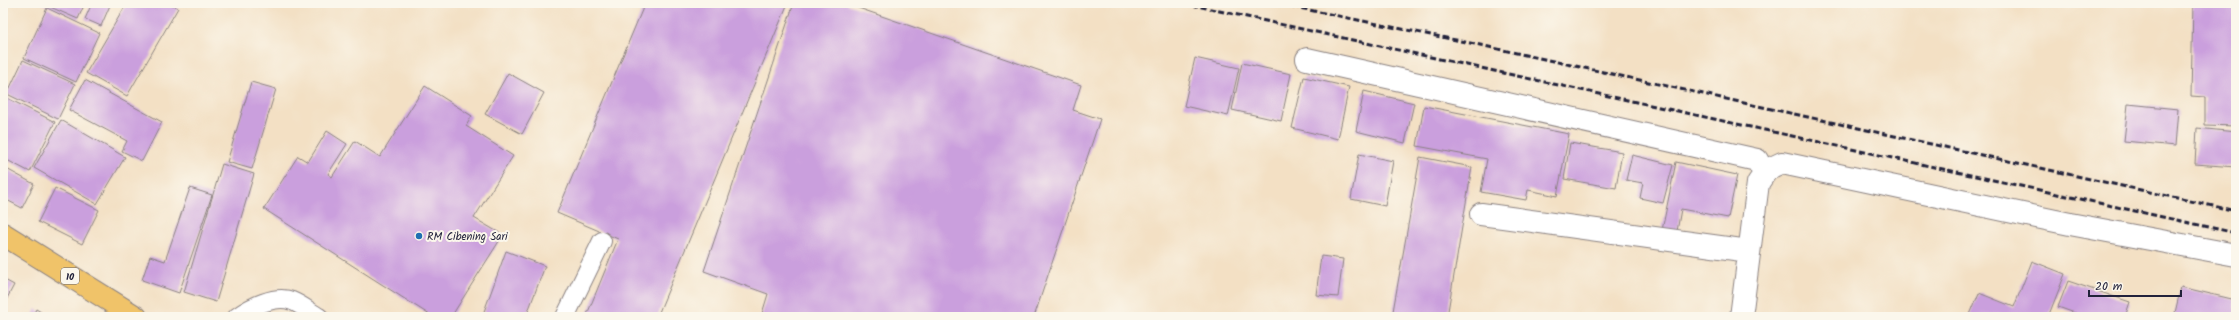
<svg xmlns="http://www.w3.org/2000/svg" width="2239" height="320" viewBox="0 0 2239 320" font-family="Kalam,sans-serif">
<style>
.building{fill:#ca9fdd}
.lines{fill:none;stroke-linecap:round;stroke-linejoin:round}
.lane-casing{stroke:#8a8180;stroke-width:20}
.street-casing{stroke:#8a8180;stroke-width:24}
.highway-casing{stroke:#8a8180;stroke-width:24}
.lane{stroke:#fff;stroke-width:18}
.street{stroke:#fff;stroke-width:22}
.highway{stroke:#f0c369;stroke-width:22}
.rail{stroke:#22223b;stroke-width:3;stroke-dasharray:6 3;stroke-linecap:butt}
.poi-dot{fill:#1f6fb2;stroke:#fbf7ec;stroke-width:1.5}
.labels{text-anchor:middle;stroke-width:4;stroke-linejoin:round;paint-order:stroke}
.shield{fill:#fbf7ec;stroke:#636270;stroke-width:1}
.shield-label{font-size:10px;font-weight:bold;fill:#22223b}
.poi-label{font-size:11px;fill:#22223b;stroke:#fbf7ec;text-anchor:start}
</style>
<rect width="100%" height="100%" fill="#fbf7ec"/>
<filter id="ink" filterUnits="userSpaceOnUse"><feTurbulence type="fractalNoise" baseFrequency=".025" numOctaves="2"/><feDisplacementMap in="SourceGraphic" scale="8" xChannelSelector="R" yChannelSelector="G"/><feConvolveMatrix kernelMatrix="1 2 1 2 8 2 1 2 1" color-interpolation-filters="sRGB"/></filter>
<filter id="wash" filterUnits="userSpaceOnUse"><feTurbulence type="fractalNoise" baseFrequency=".012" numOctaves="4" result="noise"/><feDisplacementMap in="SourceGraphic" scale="16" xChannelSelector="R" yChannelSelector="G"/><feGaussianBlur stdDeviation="0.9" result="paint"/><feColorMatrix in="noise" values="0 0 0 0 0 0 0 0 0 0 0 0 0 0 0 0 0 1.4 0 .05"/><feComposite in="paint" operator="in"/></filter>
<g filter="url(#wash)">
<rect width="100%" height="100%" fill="#f3e0c4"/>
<g id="blocks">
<path class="building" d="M 41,3 L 85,3 L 78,19 Z
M 92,3 L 111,3 L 101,26 L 85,19 Z
M 127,3 L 169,3 L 178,8 L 127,96 L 86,73 Z
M 645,3 L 788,3 L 657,317 L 586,317 L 618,239 L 557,213 Z
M 794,3 L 844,3 L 1081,85 L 1073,110 L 1100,119 L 1034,317 L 761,317 L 768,294 L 704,271 Z
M 2193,3 L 2236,3 L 2236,126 L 2205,125 L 2205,97 L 2191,96 Z
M 47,8 L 99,33 L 76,82 L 24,58 Z
M 1195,58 L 1239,68 L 1228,116 L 1184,106 Z
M 23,60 L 75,84 L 58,119 L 7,94 Z
M 1242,63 L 1291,74 L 1281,121 L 1232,110 Z
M 508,73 L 544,93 L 522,134 L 485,114 Z
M 1304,77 L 1349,87 L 1338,139 L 1292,128 Z
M 85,80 L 162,122 L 142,161 L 122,151 L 127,141 L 69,110 Z
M 251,82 L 276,89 L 252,169 L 227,162 Z
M 425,86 L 472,116 L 466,126 L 513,156 L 474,218 L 503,235 L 451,317 L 433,317 L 264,209 L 298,156 L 308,162 L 327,131 L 347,144 L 328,174 L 332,177 L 355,141 L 380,157 Z
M 1364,91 L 1414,103 L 1405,143 L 1356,131 Z
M 3,96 L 55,122 L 30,172 L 3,158 Z
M 2128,104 L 2178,109 L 2175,146 L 2124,141 Z
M 1424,106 L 1569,134 L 1557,196 L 1528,190 L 1526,200 L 1481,192 L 1487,159 L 1417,146 Z
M 61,120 L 125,157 L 97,204 L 34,168 Z
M 2197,128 L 2236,132 L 2236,167 L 2195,164 Z
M 1570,143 L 1622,152 L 1616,188 L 1564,179 Z
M 1359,154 L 1393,161 L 1385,206 L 1351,199 Z
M 1632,155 L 1673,165 L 1663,203 L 1640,198 L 1643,183 L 1626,180 Z
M 1420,157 L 1472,167 L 1447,317 L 1392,317 Z
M 1676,162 L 1737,175 L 1728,218 L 1681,209 L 1674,248 L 1659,245 Z
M 222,164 L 254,174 L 216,302 L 184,292 Z
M 3,167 L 34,184 L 22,208 L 3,198 Z
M 55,188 L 99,210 L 82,244 L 38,222 Z
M 190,188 L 212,195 L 179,293 L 142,280 L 150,256 L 165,261 Z
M 506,251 L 545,266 L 526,317 L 482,317 Z
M 1321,256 L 1343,259 L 1338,297 L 1316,295 Z
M 2032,261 L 2065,274 L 2048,317 L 1969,317 L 1979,293 L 2014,307 Z
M 3,279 L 14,285 L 3,306 Z
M 2068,281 L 2130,302 L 2125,317 L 2086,317 L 2058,307 Z
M 2181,287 L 2236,300 L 2235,317 L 2174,317 Z
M 36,309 L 49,317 L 32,317 Z"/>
</g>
</g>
<g filter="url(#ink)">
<use href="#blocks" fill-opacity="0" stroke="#8a8180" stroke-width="1"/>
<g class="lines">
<g class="lane-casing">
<path id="lane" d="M 237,317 C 250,307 276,294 292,301 C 302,305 310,312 319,317
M 565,317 L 602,241"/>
</g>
<g class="street-casing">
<path id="street" d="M 1307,59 L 1757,160 L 1764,173
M 1481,214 L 1749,251
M 1741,317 L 1758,183 L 1767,170 L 1782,163 L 2070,224 L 2236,255"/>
</g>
<g class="highway-casing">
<path id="highway" d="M 3,234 L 136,317"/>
</g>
<use href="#lane" class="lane"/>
<use href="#street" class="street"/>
<use href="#highway" class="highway"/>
<path class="rail" d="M 1183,3 L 2236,233
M 1275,3 L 1480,45 L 2236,211"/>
</g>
</g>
<circle class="poi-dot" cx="419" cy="236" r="4"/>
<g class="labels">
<rect class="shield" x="61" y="268" width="18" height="16" rx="3"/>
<g class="shield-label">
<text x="70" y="280">10</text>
</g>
<g class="poi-label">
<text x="427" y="240">RM Cibening Sari</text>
</g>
</g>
<rect width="2239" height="320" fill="none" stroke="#fbf7ec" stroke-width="16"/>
<path d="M2089 290v6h92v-6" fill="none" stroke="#22223b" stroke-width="2"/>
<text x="2095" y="290" font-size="12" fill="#22223b" stroke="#fbf7ec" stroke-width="3" paint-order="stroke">20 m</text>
</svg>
